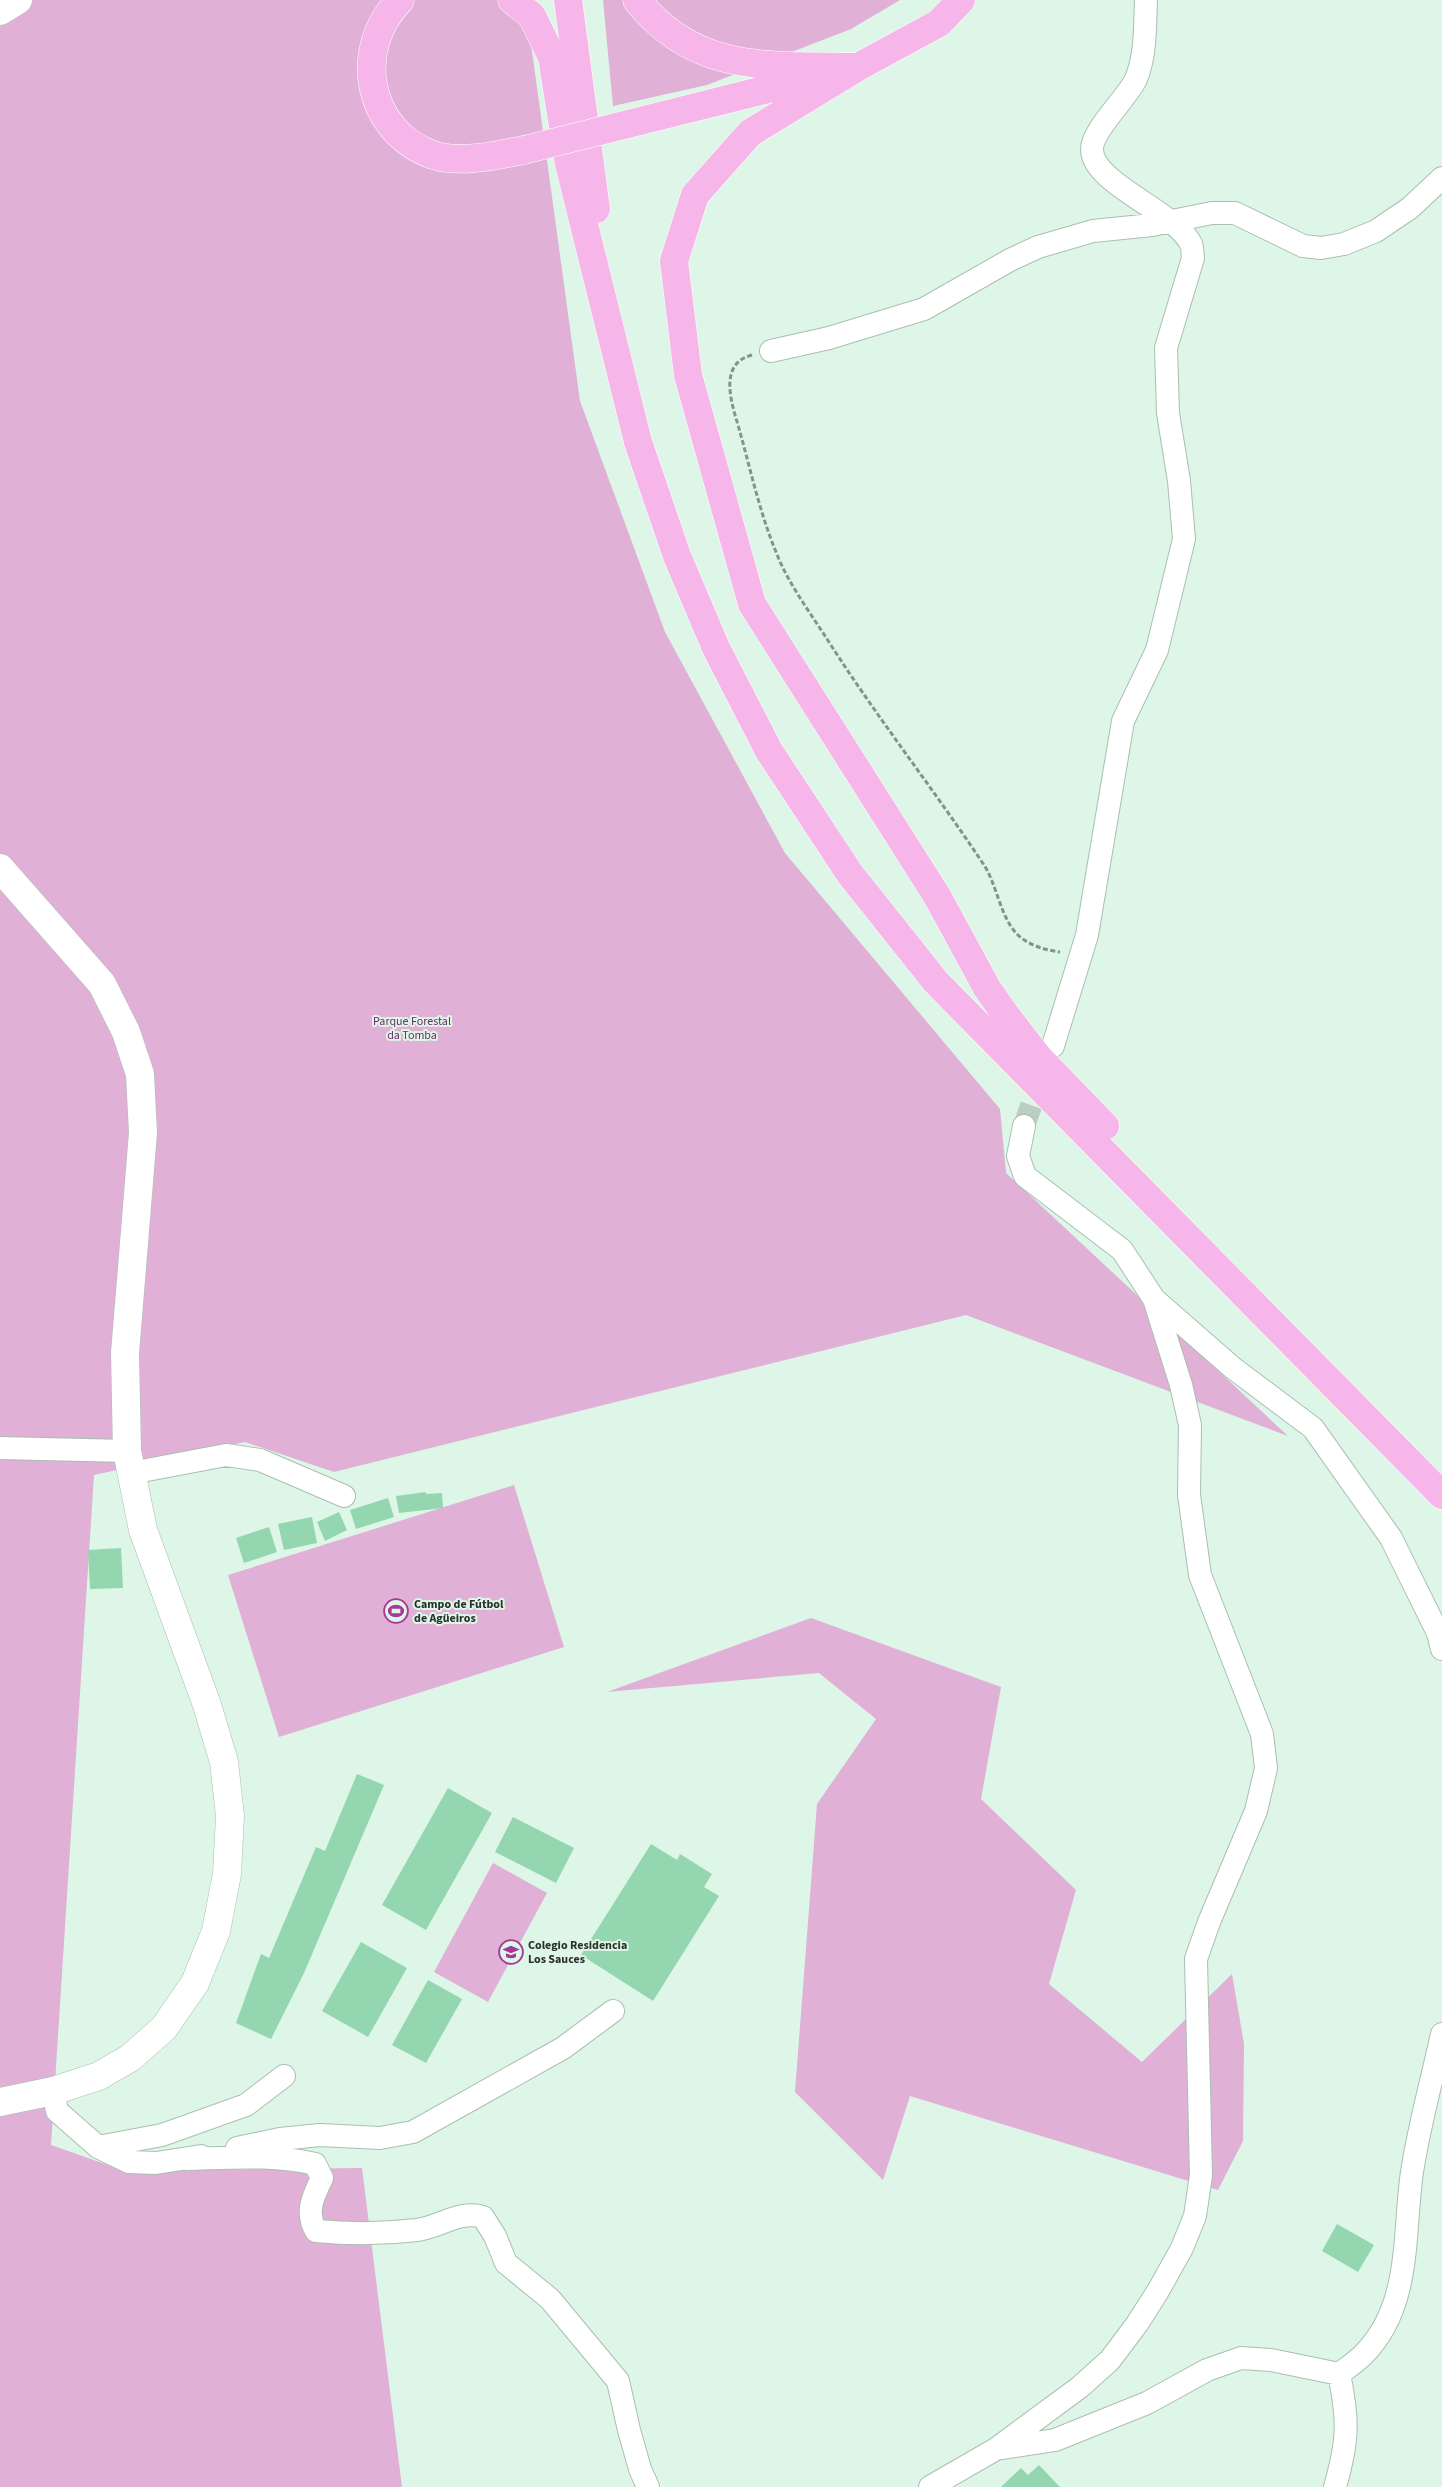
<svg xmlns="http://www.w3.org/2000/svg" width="1442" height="2487" viewBox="0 0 1442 2487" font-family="'Source Sans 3',sans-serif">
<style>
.green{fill:#e0b0d7}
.building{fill:#93d6af}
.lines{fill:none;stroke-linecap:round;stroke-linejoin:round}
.minor-tunnel{stroke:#bacfc1;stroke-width:22;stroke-dasharray:22 11;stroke-linecap:butt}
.minor-casing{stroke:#a9bfb1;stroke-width:24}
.tertiary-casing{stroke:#a9bfb1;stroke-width:29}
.trunk-casing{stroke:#fff;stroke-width:29}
.path{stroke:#84948a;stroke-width:3;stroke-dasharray:5 2.5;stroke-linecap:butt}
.minor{stroke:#fff;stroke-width:22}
.tertiary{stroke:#fff;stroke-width:28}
.trunk{stroke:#f6b6ea;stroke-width:28}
.trunk-bridge-casing{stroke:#fff;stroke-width:29;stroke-linecap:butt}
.trunk-bridge{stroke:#f6b6ea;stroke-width:28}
.labels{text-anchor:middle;stroke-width:4;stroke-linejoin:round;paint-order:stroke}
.park-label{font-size:12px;fill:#6d2d64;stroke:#def6e7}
.poi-label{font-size:12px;font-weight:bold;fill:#28312b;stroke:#def6e7;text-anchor:start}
</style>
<rect width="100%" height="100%" fill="#def6e7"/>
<path class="green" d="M 0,0 L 525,0 L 580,401 L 665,632 L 785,853 L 1000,1109 L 1006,1173 L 1288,1436 L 966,1315 L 334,1472 L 245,1442 L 94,1475 L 51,2145 L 125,2171 L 362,2168 L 402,2487 L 0,2487 Z
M 603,0 L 900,0 L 851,29 L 707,85 L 613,106 Z
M 514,1485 L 564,1647 L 279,1737 L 228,1575 Z
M 811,1618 L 1001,1687 L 981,1799 L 1076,1890 L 1049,1984 L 1142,2062 L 1232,1974 L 1244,2044 L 1243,2141 L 1218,2190 L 910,2096 L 883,2180 L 795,2092 L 817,1804 L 876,1719 L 819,1673 L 607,1692 Z
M 493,1863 L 547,1893 L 488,2002 L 434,1972 Z"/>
<path class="building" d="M 426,1492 L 426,1494 L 442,1493 L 443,1508 L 399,1513 L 396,1496 Z
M 388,1498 L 394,1517 L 356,1529 L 350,1510 Z
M 339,1512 L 347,1530 L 325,1541 L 317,1522 Z
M 312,1517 L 317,1543 L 284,1550 L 278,1524 Z
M 269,1527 L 277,1552 L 244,1563 L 236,1538 Z
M 121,1548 L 123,1588 L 90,1589 L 88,1550 Z
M 357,1774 L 384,1785 L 304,1973 L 271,2039 L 236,2023 L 261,1954 L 269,1958 L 316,1847 L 325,1851 Z
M 448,1788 L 492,1813 L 426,1930 L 382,1905 Z
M 513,1817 L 574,1848 L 556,1883 L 495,1852 Z
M 651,1844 L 677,1860 L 680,1854 L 712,1874 L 704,1887 L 719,1896 L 653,2001 L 581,1955 Z
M 361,1942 L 407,1968 L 368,2037 L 322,2011 Z
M 428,1980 L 462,1999 L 426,2063 L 392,2045 Z
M 1337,2224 L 1374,2245 L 1358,2272 L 1322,2251 Z
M 1039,2465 L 1060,2487 L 1001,2487 L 1021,2468 L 1028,2475 Z"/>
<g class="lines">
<path class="minor-tunnel" d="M 1024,1126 L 1043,1072"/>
<g class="minor-casing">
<path id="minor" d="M 771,351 L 829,338 L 924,309 L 1010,260 L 1038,247 L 1093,231 L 1152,225 L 1212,213 L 1235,213 L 1303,246 L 1321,248 L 1344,244 L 1376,231 L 1410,208 L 1442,178
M 1053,1046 L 1087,935 L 1123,721 L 1157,650 L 1184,539 L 1179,481 L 1168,413 L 1166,348 L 1193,258 C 1192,254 1193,248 1191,244 C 1175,211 1091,183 1092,149 C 1092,130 1128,97 1136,79 C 1146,55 1145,25 1146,0
M 1154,1299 L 1233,1368 L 1313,1428 L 1391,1538 L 1438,1633 L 1442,1649
M 0,1448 L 127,1451
M 131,1473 L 226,1455 L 260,1460 L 344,1496
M 53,2091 L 57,2111 L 98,2147 L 129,2162 L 156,2163 L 201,2156
M 98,2147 L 162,2135 L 246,2105 L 284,2076
M 237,2148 L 280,2139 L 320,2135 L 380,2138 L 413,2132 L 563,2048 L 613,2011
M 187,2159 C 229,2158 274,2154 315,2164 L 322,2178 C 313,2197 305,2212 316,2231 C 349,2234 383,2234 417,2230 C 440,2227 459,2210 483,2217 L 495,2236 L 506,2263 L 550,2299 L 618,2381 L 629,2430 L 640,2469 L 648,2487
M 996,2449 L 1080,2387 L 1110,2360 L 1137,2324 L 1158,2291 L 1182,2248 L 1195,2216 L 1201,2175 L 1196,1959 L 1209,1922 L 1256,1811 L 1266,1768 L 1262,1734 L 1200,1575 L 1189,1495 L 1190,1425 L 1181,1385 L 1154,1299 L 1122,1250 L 1025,1176 L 1018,1156 L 1024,1126
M 930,2487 L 996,2449 L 1055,2440 L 1147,2403 L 1207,2370 L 1241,2358 L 1271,2360 L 1339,2374 C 1347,2368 1356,2362 1363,2355 C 1412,2307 1403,2234 1412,2172 C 1419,2126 1432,2080 1442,2034
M 1335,2487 C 1348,2441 1349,2421 1339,2374"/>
</g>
<g class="tertiary-casing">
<path id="tertiary" d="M 0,11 L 18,0
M 0,868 L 102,984 L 126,1032 L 140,1074 L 143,1133 L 125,1353 L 127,1451 L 143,1530 L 207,1705 L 224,1762 L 230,1816 L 227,1874 L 216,1931 L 195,1983 L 164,2028 L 130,2058 L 99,2076 L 53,2091 L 0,2102"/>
</g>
<g class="trunk-casing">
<path id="trunk" d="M 400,0 C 352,49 366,131 433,155 C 460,164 497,155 524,150
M 512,0 L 532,16 L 552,57 L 569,164 L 638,442 L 677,556 L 716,648 L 769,751 L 850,874 L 936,982 L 1442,1495
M 568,0 L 596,209
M 637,0 C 696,75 772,65 858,67
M 961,0 L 939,23 L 858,67 L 750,133 L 695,195 L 674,261 L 688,375 L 752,604 L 937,896 L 987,988 L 1005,1014 L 1039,1058 L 1105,1126
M 640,121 L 820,76"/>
</g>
<path class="path" d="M 752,355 C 716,364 733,407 740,432 C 751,472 760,513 776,552 C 788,583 809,611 827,639 C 876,716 932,787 982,862 C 997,883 999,914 1016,933 C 1027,945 1045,950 1060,952"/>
<use href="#minor" class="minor"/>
<use href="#tertiary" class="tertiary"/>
<use href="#trunk" class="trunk"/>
<g class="trunk-bridge-casing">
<path id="trunk-bridge" d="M 524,150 L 640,121"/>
</g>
<use href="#trunk-bridge" class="trunk-bridge"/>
</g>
<defs>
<g id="stadium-ring" transform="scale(1.25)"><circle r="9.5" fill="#def6e7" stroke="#a63998" stroke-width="1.5"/><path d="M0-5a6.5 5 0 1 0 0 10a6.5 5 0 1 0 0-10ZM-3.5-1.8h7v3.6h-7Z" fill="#a63998"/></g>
<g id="school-ring" transform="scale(1.25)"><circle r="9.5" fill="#def6e7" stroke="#a63998" stroke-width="1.5"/><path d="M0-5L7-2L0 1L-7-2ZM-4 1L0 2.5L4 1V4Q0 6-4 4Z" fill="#a63998"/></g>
</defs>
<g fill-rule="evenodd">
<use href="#stadium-ring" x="396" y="1611"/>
<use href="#school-ring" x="511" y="1952"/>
</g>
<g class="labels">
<g class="park-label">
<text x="412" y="1025">Parque Forestal<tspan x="412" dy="14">da Tomba</tspan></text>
</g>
<g class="poi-label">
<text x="414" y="1608">Campo de Fútbol<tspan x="414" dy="14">de Agüeiros</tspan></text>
<text x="528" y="1949">Colegio Residencia<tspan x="528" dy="14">Los Sauces</tspan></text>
</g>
</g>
</svg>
